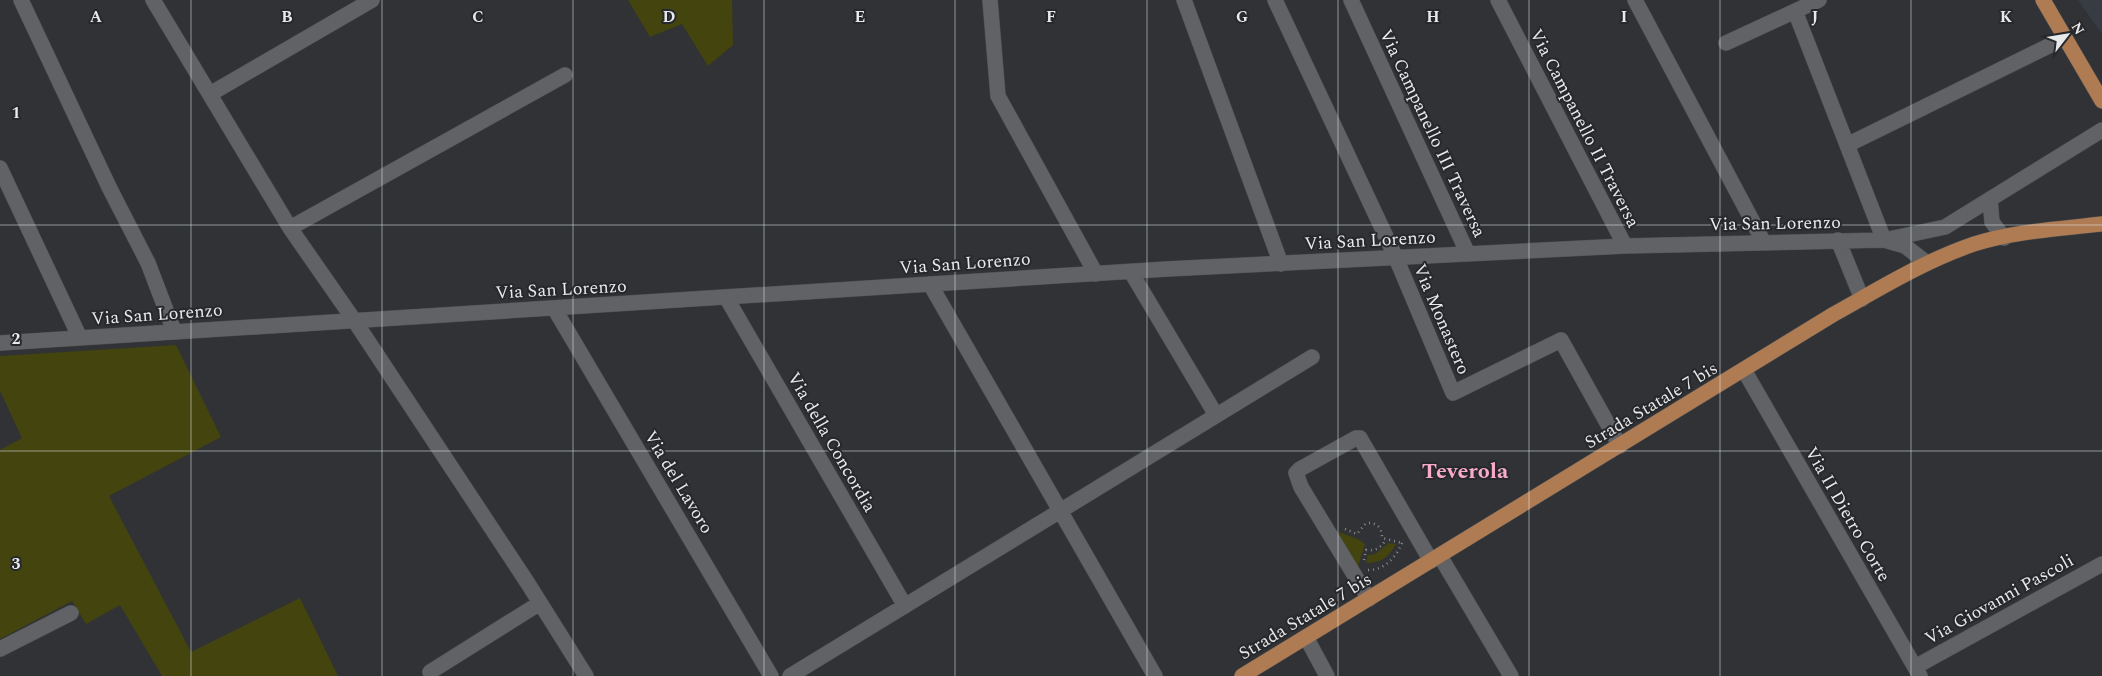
<svg xmlns="http://www.w3.org/2000/svg" width="2102" height="676" viewBox="0 0 2102 676" font-family="Spectral,serif">
<style>
.built{fill:#373c44}
.green{fill:#43440e}
.lines{fill:none;stroke-linecap:round;stroke-linejoin:round}
.minor-casing{stroke:#4e5052;stroke-width:16}
.major-casing{stroke:#4e5052;stroke-width:16}
.path{stroke:#8a8c8e;stroke-width:2.5;stroke-dasharray:1 4;stroke-linecap:butt}
.minor{stroke:#606266;stroke-width:15}
.major{stroke:#af7b52;stroke-width:15}
.grid{fill:none;stroke:#e7e9ea;stroke-width:1;stroke-opacity:0.55}
.labels{text-anchor:middle;stroke-width:4;stroke-linejoin:round;paint-order:stroke}
.street-label{font-size:18px;fill:#e7e9ea;stroke:#27282b}
.district-label{font-size:22px;font-weight:bold;fill:#f8aac9;stroke:#27282b}
.grid-label{font-size:16px;text-anchor:middle;font-weight:bold;fill:#e7e9ea;stroke:#27282b;stroke-width:4;stroke-linejoin:round;paint-order:stroke}
</style>
<rect width="100%" height="100%" fill="#303235"/>
<path class="built" d="M 2078,0 L 2102,0 L 2102,34 L 2080,3 Z"/>
<path class="green" d="M 628,0 L 732,0 L 733,45 L 708,66 L 682,24 L 650,37 Z
M 176,345 L 221,437 L 109,496 L 191,652 L 300,598 L 338,676 L 162,676 L 120,605 L 86,624 L 72,601 L 0,639 L 0,450 L 22,438 L 0,391 L 0,356 Z
M 1336,531 L 1358,539 L 1365,544 L 1358,567 L 1335,532 Z
M 1389,543 L 1396,544 C 1389,557 1381,563 1366,563 L 1368,555 L 1375,554 Z"/>
<g class="lines">
<g class="minor-casing">
<path id="minor" d="M 21,0 L 109,187 L 148,263 L 174,331
M 153,0 L 290,228 L 354,320 L 527,582 L 586,676
M 990,0 L 998,96 L 1096,274
M 1184,0 L 1281,264
M 1275,0 L 1396,258 L 1453,393 L 1561,340 L 1620,446
M 1351,0 L 1468,254
M 1498,0 L 1625,246
M 1635,0 L 1763,241
M 1795,11 L 1884,240 L 1945,227 L 2102,130
M 1726,43 L 1819,0
M 210,94 L 372,0
M 1847,145 L 2065,38
M 0,168 L 80,338
M 1990,199 L 1992,222 L 2004,238
M 290,228 L 565,75
M 1838,240 L 1862,299
M 1131,272 L 1216,415
M 930,284 L 1155,676
M 726,297 L 905,606
M 554,308 L 771,676
M 0,343 L 1167,269 L 1625,246 L 1884,240 L 1905,246 L 1927,263
M 1744,370 L 1920,676
M 1440,556 L 1511,676
M 1369,599 L 1301,487 L 1296,473 L 1300,469 L 1356,438 L 1360,438 L 1431,561
M 1306,637 L 1327,676
M 0,649 L 71,613
M 1915,667 L 2102,564
M 430,672 L 540,603
M 790,676 L 1312,357"/>
</g>
<g class="major-casing">
<path id="major" d="M 2043,0 L 2102,101
M 1242,676 L 1834,314 C 1879,289 1924,261 1974,244 C 2014,231 2060,229 2102,224"/>
</g>
<path class="path" d="M 1345,529 L 1357,534 L 1366,523 C 1376,522 1382,527 1382,538 L 1402,543
M 1364,560 L 1366,550 C 1376,551 1381,548 1386,539
M 1368,570 C 1385,570 1396,557 1402,543"/>
<use href="#minor" class="minor"/>
<use href="#major" class="major"/>
</g>
<path class="grid" d="M 191,0 L 191,676M 382,0 L 382,676M 573,0 L 573,676M 764,0 L 764,676M 955,0 L 955,676M 1147,0 L 1147,676M 1338,0 L 1338,676M 1529,0 L 1529,676M 1720,0 L 1720,676M 1911,0 L 1911,676M 0,225 L 2102,225M 0,451 L 2102,451"/>
<g class="labels">
<g class="street-label">
<text transform="translate(1585 128) rotate(63)" y="6">Via Campanello II Traversa</text>
<text transform="translate(1433 133) rotate(65)" y="6">Via Campanello III Traversa</text>
<text transform="translate(1775 223) rotate(-1)" y="6">Via San Lorenzo</text>
<text transform="translate(1370 240) rotate(-3)" y="6">Via San Lorenzo</text>
<text transform="translate(965 263) rotate(-4)" y="6">Via San Lorenzo</text>
<text transform="translate(561 289) rotate(-3)" y="6">Via San Lorenzo</text>
<text transform="translate(157 314) rotate(-4)" y="6">Via San Lorenzo</text>
<text transform="translate(1442 319) rotate(67)" y="6">Via Monastero</text>
<text transform="translate(1651 405) rotate(-31)" y="6">Strada Statale 7 bis</text>
<text transform="translate(832 442) rotate(60)" y="6">Via della Concordia</text>
<text transform="translate(679 482) rotate(59)" y="6">Via del Lavoro</text>
<text transform="translate(1848 514) rotate(60)" y="6">Via II Dietro Corte</text>
<text transform="translate(1999 599) rotate(-29)" y="6">Via Giovanni Pascoli</text>
<text transform="translate(1305 616) rotate(-31)" y="6">Strada Statale 7 bis</text>
</g>
<g class="district-label">
<text x="1465" y="478">Teverola</text>
</g>
</g>
<g class="grid-label">
<text x="96" y="22">A</text>
<text x="287" y="22">B</text>
<text x="478" y="22">C</text>
<text x="669" y="22">D</text>
<text x="860" y="22">E</text>
<text x="1051" y="22">F</text>
<text x="1242" y="22">G</text>
<text x="1433" y="22">H</text>
<text x="1624" y="22">I</text>
<text x="1815" y="22">J</text>
<text x="2006" y="22">K</text>
<text x="16" y="118">1</text>
<text x="16" y="344">2</text>
<text x="16" y="569">3</text>
</g>
<g transform="translate(2067 35) rotate(59)" stroke="#27282b" stroke-width="4" paint-order="stroke">
<path d="M0-4L9 19L0 12L-9 19Z" fill="#e7e9ea"/>
<text y="-8" font-size="14" font-weight="bold" text-anchor="middle" fill="#e7e9ea">N</text>
</g>
</svg>
